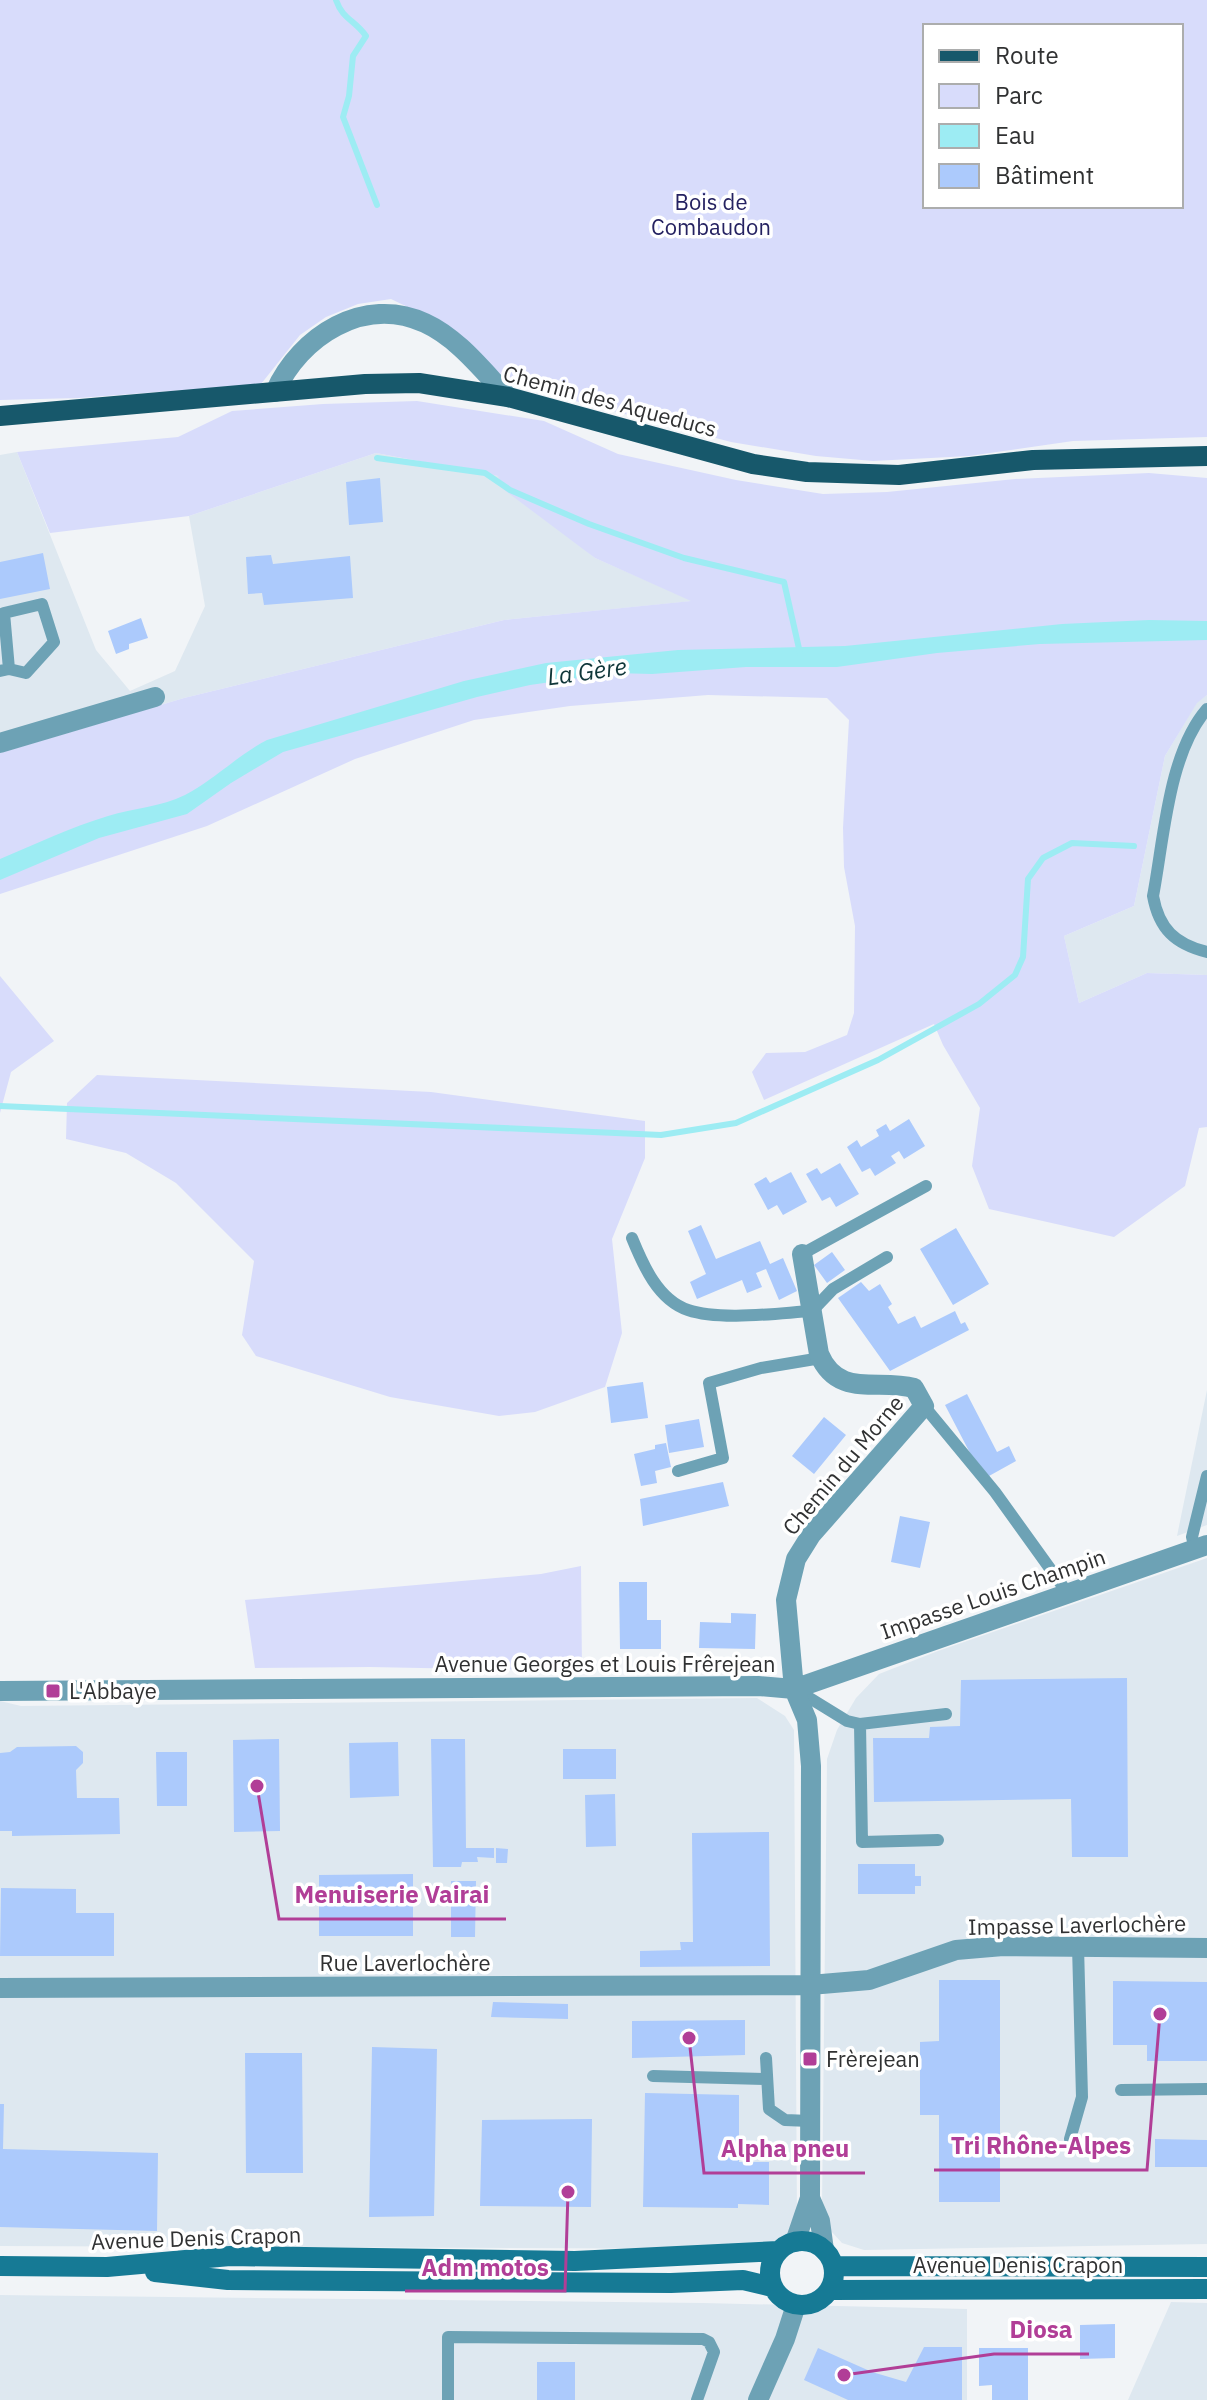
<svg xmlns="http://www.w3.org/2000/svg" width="1207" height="2400" viewBox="0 0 1207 2400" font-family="'IBM Plex Sans',sans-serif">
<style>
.built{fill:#dee8f0}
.green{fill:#d8dcfb;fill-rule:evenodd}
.water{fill:#9decf3}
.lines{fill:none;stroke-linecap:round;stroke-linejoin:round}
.stream{stroke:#9decf3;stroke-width:6}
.building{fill:#accafc}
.lane{stroke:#6da2b5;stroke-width:12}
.street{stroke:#6da2b5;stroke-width:20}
.secondary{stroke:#167a95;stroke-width:20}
.primary{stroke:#17586b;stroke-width:20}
.poi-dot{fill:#b13e97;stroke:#fff;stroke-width:3}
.labels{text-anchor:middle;stroke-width:7;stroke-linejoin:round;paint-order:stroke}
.park-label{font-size:22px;fill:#252261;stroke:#fff}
.street-label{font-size:22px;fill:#303132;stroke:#fff}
.poi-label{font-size:22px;fill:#303132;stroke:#fff;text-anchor:start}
.water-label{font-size:24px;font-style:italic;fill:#0f3639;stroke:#fff}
.leader{fill:none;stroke:#b13e97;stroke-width:3}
.callout-dot{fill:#b13e97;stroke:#fff;stroke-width:3}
.callout-label{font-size:24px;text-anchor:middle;font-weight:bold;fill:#b13e97;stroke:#fff;stroke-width:7;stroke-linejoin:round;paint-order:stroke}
</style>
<rect width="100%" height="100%" fill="#f1f4f7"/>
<path class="built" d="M 17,452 L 96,650 L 130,691 L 175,671 L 205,606 L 189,516 L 376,453 L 498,476 L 595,558 L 693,601 L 504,620 L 184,698 L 0,753 L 0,455 Z
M 1207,695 L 1207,975 L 1147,973 L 1079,1003 L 1064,936 L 1134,906 L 1165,756 L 1197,702 Z
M 1207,1390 L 1207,1525 L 1177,1536 Z
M 1207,1558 L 1207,2244 L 864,2250 L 842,2243 L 831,2231 L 822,2208 L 827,1759 L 837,1730 L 856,1698 L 879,1674 L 938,1651 Z
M 757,1698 L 785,1716 L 794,1730 L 797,2222 L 789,2237 L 774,2245 L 754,2249 L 0,2246 L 0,1701 L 21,1706 Z
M 0,2295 L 703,2303 L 967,2309 L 967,2400 L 0,2400 Z
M 1171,2302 L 1207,2303 L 1207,2400 L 1128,2400 Z"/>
<path class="green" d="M 0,0 L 1207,0 L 1207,437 L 1073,441 L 969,456 L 873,461 L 816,456 L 731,442 L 499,381 L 418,312 L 391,299 L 358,304 L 326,317 L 300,335 L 261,384 L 79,398 L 0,400 ZM 925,26 L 1181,26 L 1181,206 L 925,206 Z
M 417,401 L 544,421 L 618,454 L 736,480 L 823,494 L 887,492 L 1015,479 L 1149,473 L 1207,478 L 1207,695 L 1197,703 L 1165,756 L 1134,906 L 1064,936 L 1079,1003 L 1147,973 L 1207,975 L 1207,1127 L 1199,1128 L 1185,1186 L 1114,1237 L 989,1209 L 972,1166 L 980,1108 L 943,1045 L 934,1024 L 764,1100 L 752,1072 L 766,1053 L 805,1052 L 847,1035 L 854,1013 L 855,926 L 844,867 L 843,828 L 849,720 L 827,698 L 708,695 L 570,706 L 474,720 L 355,759 L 207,826 L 0,894 L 0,753 L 184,698 L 504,620 L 691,601 L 595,558 L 503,489 L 498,476 L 376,453 L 189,516 L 50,533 L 17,452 L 178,437 L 232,411 L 323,404 Z
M 0,976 L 54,1041 L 11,1072 L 0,1113 Z
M 97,1075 L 431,1092 L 645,1121 L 645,1158 L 612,1239 L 622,1333 L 605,1387 L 535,1412 L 499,1416 L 390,1397 L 256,1356 L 242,1335 L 254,1261 L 176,1183 L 126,1153 L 66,1139 L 67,1103 Z
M 581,1566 L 582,1671 L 370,1667 L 255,1668 L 245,1600 L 541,1574 Z"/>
<path class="water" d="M 1149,620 L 1207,621 L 1207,640 L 1040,644 L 937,653 L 837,667 L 746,667 L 652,674 L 614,673 L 530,685 L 477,697 L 283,752 L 231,783 L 187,814 L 99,838 L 0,880 L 0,859 C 36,844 71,827 108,816 C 134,808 161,807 185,795 C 214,780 238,755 267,740 L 464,681 L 546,663 L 678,650 L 845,646 L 1062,624 Z"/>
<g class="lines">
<path class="stream" d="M 336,0 C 343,20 354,19 366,36 L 353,56 L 349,96 L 343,117 L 377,205
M 377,458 L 485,473 L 510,490 L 589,524 L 684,558 L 784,582 L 800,653
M 0,1106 L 661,1135 L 736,1123 L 878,1060 L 979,1004 L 1015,975 L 1023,957 L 1028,879 L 1043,858 L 1072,843 L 1134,846"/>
</g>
<path class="building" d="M 380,478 L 383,522 L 349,525 L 346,482 Z
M 43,553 L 50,589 L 0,599 L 0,562 Z
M 271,555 L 273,564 L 350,556 L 353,598 L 264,605 L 262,593 L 248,594 L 246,557 Z
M 141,618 L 148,638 L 129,644 L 129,649 L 116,654 L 108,631 Z
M 909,1119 L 925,1146 L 904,1159 L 899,1151 L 891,1156 L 896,1163 L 875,1176 L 870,1168 L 862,1172 L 847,1147 L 857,1140 L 861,1147 L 879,1136 L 876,1130 L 886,1124 L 890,1131 Z
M 840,1163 L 859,1194 L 836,1207 L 830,1197 L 822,1201 L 806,1174 L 817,1168 L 821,1174 Z
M 791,1172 L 807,1202 L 783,1215 L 777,1205 L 768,1210 L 754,1184 L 766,1177 L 770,1183 Z
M 701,1225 L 716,1259 L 760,1241 L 770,1264 L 783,1258 L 797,1291 L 779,1300 L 766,1269 L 756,1273 L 762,1287 L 747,1293 L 742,1280 L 697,1299 L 690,1282 L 706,1274 L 688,1231 Z
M 956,1228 L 989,1284 L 953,1305 L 920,1249 Z
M 832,1252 L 845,1270 L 827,1283 L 814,1265 Z
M 861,1282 L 869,1291 L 880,1284 L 892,1304 L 888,1307 L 898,1324 L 915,1316 L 921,1328 L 955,1311 L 961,1324 L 965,1322 L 969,1330 L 890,1371 L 838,1298 Z
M 643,1382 L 648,1418 L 611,1423 L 607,1387 Z
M 967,1394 L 997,1452 L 1009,1446 L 1016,1461 L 989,1476 L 970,1453 L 945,1405 Z
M 824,1417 L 846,1435 L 814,1474 L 792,1456 Z
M 699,1419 L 704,1447 L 669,1453 L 665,1425 Z
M 666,1443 L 671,1467 L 655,1471 L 657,1483 L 641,1486 L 634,1454 L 655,1449 L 655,1445 Z
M 723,1482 L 729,1506 L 643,1526 L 640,1499 Z
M 900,1516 L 930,1522 L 920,1568 L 891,1562 Z
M 619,1582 L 647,1582 L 647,1620 L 661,1620 L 661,1649 L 620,1649 Z
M 731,1613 L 756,1614 L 755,1649 L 699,1648 L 700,1622 L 731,1623 Z
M 1127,1678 L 1128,1857 L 1072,1857 L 1071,1799 L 874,1802 L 873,1738 L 929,1738 L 930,1727 L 960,1726 L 961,1680 Z
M 279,1739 L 280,1831 L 234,1832 L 233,1740 Z
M 431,1739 L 465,1739 L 466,1848 L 494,1848 L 494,1858 L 477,1857 L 478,1862 L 462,1862 L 461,1867 L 433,1867 Z
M 398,1742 L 399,1796 L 350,1798 L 349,1743 Z
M 76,1746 L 83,1752 L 83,1763 L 76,1770 L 77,1798 L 119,1798 L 120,1834 L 12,1836 L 12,1831 L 0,1831 L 0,1753 L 10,1752 L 17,1747 Z
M 563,1749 L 616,1749 L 616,1779 L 563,1779 Z
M 156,1752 L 187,1752 L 187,1806 L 157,1806 Z
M 615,1794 L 616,1846 L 586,1847 L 585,1795 Z
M 769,1832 L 770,1966 L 640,1967 L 640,1951 L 681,1950 L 680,1942 L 693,1942 L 692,1833 Z
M 496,1848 L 508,1849 L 507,1863 L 496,1863 Z
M 858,1864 L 915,1864 L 915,1876 L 921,1876 L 921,1886 L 915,1886 L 915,1894 L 858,1894 Z
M 413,1874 L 413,1936 L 319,1936 L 319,1875 Z
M 451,1881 L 476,1881 L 475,1937 L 451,1937 Z
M 1,1888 L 76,1889 L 76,1913 L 114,1913 L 114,1956 L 0,1956 Z
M 939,1980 L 1000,1980 L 1000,2202 L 939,2202 L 939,2115 L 920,2115 L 920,2042 L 939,2041 Z
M 1113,1981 L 1207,1982 L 1207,2061 L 1147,2061 L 1147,2045 L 1113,2045 Z
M 493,2002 L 568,2004 L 568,2019 L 491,2017 Z
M 745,2020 L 745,2055 L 632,2058 L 632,2021 Z
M 372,2047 L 437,2049 L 434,2216 L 369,2217 Z
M 245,2053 L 302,2053 L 303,2173 L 246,2173 Z
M 645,2093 L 739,2095 L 739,2162 L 769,2162 L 769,2205 L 738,2204 L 738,2208 L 643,2207 Z
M 0,2104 L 4,2104 L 3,2149 L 158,2153 L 157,2231 L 0,2227 Z
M 592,2119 L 591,2207 L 480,2206 L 482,2120 Z
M 1155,2139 L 1207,2140 L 1207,2167 L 1155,2167 Z
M 1115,2324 L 1115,2358 L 1080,2359 L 1080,2325 Z
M 924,2347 L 962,2347 L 962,2400 L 848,2400 L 804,2380 L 818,2348 L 872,2372 L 906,2382 Z
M 979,2348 L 1028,2348 L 1028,2400 L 992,2400 L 992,2385 L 979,2386 Z
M 537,2362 L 575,2362 L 575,2400 L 537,2400 Z"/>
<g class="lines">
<path class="lane" d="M 0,671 L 9,669 L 26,673 L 54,642 L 42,604 L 4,613 L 9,669
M 1207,709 C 1168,754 1164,839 1153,896 C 1159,929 1175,944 1207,952
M 632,1238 C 643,1265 658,1300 688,1310 C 720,1321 778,1313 812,1311 L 833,1289 L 887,1257
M 802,1254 L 926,1186
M 924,1406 L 995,1492 L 1069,1595
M 678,1471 L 723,1458 L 709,1383 L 761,1368 L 821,1358
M 1195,1550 L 1192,1537 L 1207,1476
M 795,1689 L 847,1721 L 860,1724 L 946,1714
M 860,1724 L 862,1842 L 938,1840
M 766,2058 L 769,2109 L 785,2120 L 810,2121
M 653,2076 L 767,2079
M 1121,2090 L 1207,2089
M 1070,2139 L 1082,2097 L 1078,1946
M 448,2400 L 448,2337 L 703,2339 L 709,2342 L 714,2352 L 697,2400"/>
<path class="street" d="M 275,392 C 300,336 364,295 425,323 C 458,338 483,371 508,397
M 0,743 L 155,697
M 0,1691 L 758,1686 L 794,1689 L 1207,1545
M 0,1988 L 810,1985 L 869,1980 L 956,1950 L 1003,1946 L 1207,1948
M 810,2198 L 820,2221 L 824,2250
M 795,2242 L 810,2198 L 811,1766 L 807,1720 L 794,1689 L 786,1600 L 796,1559 L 811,1535 L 924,1406 L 914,1388 C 878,1378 838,1399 819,1354 L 802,1254
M 758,2400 L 785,2339 L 796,2305"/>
<path class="secondary" d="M770 2273a32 32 0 1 1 64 0a32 32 0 1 1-64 0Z
M 0,2266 L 107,2267 L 230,2256 L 575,2261 L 778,2251
M 833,2266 L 1207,2267
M 155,2272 L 228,2280 L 671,2283 L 743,2280 L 772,2287
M 829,2290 L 1207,2289"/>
<path class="primary" d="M 0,416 L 365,384 L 419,383 L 508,397 L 753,464 L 807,472 L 899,475 L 1033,460 L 1207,456"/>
</g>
<g class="poi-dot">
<rect x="45" y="1683" width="16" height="16" rx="4"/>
<rect x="802" y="2051" width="16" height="16" rx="4"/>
</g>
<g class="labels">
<g class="park-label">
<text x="711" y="210">Bois de<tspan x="711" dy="25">Combaudon</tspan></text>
</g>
<g class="street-label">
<text transform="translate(610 401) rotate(15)" y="8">Chemin des Aqueducs</text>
<text transform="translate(843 1465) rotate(-50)" y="8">Chemin du Morne</text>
<text transform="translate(993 1594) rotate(-19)" y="8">Impasse Louis Champin</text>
<text x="605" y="1672">Avenue Georges et Louis Frêrejean</text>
<text transform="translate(1077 1925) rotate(-1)" y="8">Impasse Laverlochère</text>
<text x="405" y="1971">Rue Laverlochère</text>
<text transform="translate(196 2238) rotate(-2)" y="8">Avenue Denis Crapon</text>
<text x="1018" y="2273">Avenue Denis Crapon</text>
</g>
<g class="poi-label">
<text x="69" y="1699">L'Abbaye</text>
<text x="826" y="2067">Frèrejean</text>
</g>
<g class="water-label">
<text transform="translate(587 672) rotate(-8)" y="8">La Gère</text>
</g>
</g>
<path class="leader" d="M257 1786L279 1919H506M1160 2014L1147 2170H934M689 2038L704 2173H865M568 2192L565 2291H405M844 2375L994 2354H1089"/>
<g class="callout-dot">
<circle cx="257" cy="1786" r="8"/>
<circle cx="1160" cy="2014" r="8"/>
<circle cx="689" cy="2038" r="8"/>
<circle cx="568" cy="2192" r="8"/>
<circle cx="844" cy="2375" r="8"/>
</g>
<g class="callout-label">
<text x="392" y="1903">Menuiserie Vairai</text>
<text x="1041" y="2154">Tri Rhône-Alpes</text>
<text x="785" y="2157">Alpha pneu</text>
<text x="485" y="2276">Adm motos</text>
<text x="1041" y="2338">Diosa</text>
</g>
<rect x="923" y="24" width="260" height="184" fill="#ffffff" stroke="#acadad" stroke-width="2"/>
<rect x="939" y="50" width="40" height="12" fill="#17586b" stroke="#acadad" stroke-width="2"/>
<text x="995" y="64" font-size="24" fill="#303132">Route</text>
<rect x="939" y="84" width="40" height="24" fill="#d8dcfb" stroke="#acadad" stroke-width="2"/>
<text x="995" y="104" font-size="24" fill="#303132">Parc</text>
<rect x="939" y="124" width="40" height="24" fill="#9decf3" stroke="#acadad" stroke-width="2"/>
<text x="995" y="144" font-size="24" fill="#303132">Eau</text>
<rect x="939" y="164" width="40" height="24" fill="#accafc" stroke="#acadad" stroke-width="2"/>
<text x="995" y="184" font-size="24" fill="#303132">Bâtiment</text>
</svg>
